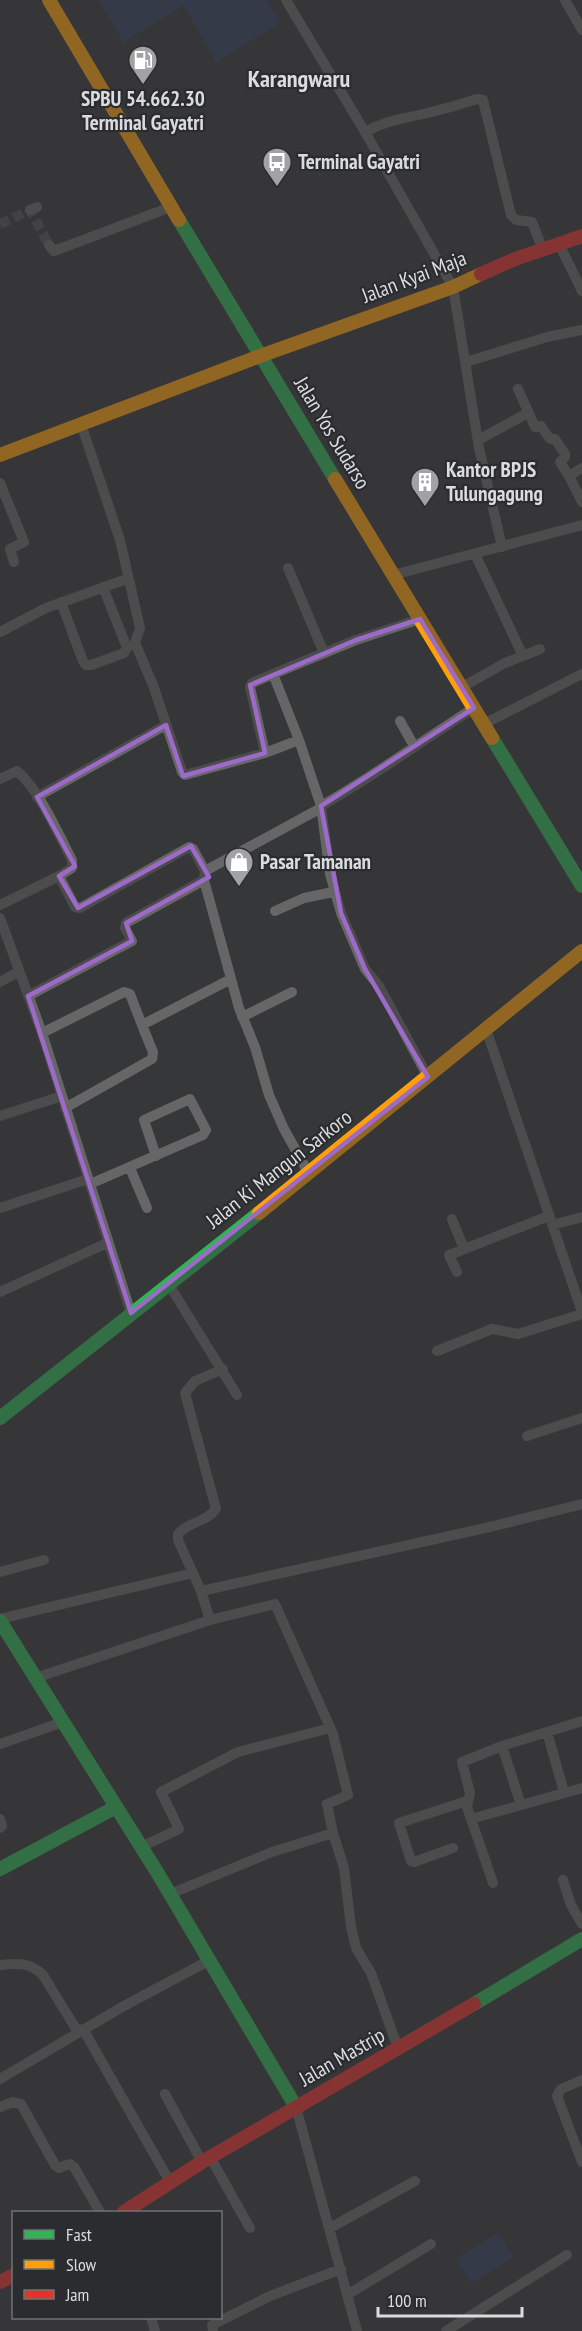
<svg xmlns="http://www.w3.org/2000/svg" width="582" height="2331" viewBox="0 0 582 2331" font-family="'PT Sans Narrow',sans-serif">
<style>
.pitch{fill:#323f5c}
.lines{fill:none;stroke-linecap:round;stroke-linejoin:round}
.street-tunnel{stroke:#4f5051;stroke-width:10;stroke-dasharray:10 5;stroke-linecap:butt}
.street{stroke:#666667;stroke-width:10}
.fast{stroke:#30b455;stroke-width:14}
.slow{stroke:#ff9f0a;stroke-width:14}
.jam{stroke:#e5322d;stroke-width:14}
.marked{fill:none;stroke:#9d6aca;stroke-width:4.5;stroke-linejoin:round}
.labels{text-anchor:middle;stroke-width:4.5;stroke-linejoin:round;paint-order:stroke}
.poi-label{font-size:21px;font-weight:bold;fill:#dbdcde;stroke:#2b2c2f;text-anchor:start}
.street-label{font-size:21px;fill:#dbdcde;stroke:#2b2c2f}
.quarter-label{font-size:24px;font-weight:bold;fill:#dbdcde;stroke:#2b2c2f}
</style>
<rect width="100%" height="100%" fill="#363738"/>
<path class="pitch" d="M 99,0 L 267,0 L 280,23 L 216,62 L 184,5 L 123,42 Z
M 498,2233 L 513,2257 L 471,2283 L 456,2259 Z"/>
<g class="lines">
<path class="street-tunnel" d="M 0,224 L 30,210 L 49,245"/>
<path class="street" d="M 286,0 L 365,132 L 453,287 L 479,448 L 502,547
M 565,0 L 582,30
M 365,132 C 384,121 402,119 423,114 C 441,110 459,105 477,99 L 483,100 L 511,215 L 516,220 L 532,222 L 543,250
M 30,210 L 37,207
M 559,244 L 582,291
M 49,245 L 54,251 L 171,207
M 466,362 L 547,337 L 582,330
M 518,389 L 535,427 L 541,426 L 550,439 L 555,439 L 565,454 L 565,457 L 560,462 L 569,476
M 81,424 L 120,540 L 140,628 L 135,643 L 153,685 L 182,772 L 185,775 L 265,753 L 299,740
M 478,440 L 528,413
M 582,468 L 569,476 L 582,502
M 0,483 L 24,542 L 10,549 L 14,562
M 475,554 L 523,656
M 288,568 L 324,653
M 393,575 L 582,525
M 61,602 L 83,661 L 86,665 L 91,665 L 124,653 L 127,648 L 103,587
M 420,619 L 356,640 L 273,674 L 299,740 L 321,806 L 330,874 L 341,913 L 365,969 L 379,986 L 428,1077
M 0,632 L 46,608 L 124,580
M 462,687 L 505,663 L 540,649
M 400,721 L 414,746
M 482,725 L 582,674
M 265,753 L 250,687 L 252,683 L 273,674
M 0,779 L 17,771 C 38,788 59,835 72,860 L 72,868 L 59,876
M 37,797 L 166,725
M 321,806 C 374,776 423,740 474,708
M 0,905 L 59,876 L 75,907 L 80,908 L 189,847 L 193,849 L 205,871
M 275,911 L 304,898 L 333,892
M 0,918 L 42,1033 L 131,1313
M 0,982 L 18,972
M 28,996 L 132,941 L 125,928 L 126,923 L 204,880
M 242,1017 L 292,992
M 486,1029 L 582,1312
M 42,1033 L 124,992 L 130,994 L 142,1025
M 65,1108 L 152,1059 L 153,1052 L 142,1025 L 231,979
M 0,1116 L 62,1096
M 130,1168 L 147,1208
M 309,1174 L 284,1129 L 269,1095 L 255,1047 L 239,1008 L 204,880 L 205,871 L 321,808
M 90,1184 L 203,1135 L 206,1130 L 190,1099 L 144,1120 L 156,1156
M 0,1208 L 88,1179
M 452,1219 L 464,1249
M 552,1225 L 582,1217
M 457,1272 L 449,1255 L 549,1216
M 168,1283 L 237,1395
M 0,1292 L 107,1243
M 437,1351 L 492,1329 L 518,1334 L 582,1314
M 527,1436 L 582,1418
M 0,1572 L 44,1560
M 201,1591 L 494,1526 L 582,1504
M 0,1619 L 193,1573
M 210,1620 L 201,1591 L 178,1540 L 178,1534 C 188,1522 207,1522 216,1509 L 185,1393 L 195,1381 L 223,1369
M 35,1678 L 210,1620 L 275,1604 L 333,1734 L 348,1795 L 327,1804 L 333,1833 L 344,1868 L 351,1927 L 356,1948 L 371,1973 L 398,2048
M 547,1732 L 564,1792
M 0,1744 L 63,1722
M 502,1746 L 521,1805
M 0,1819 L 2,1826 L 0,1828
M 471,1819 L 582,1788
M 141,1847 L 179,1829 L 161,1792 L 238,1752 L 330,1728
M 453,1848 L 414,1862 L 411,1861 L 399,1823 L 467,1801
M 563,1880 L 571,1905 L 582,1924
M 493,1883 L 467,1807 L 470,1793 L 462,1762 L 502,1746 L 582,1721
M 170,1894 L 272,1852 L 333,1833
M 0,1965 C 17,1963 30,1962 43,1975 L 78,2032
M 83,2029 L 170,2182
M 0,2079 L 122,2007 L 210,1960
M 582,2080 L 561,2089 L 557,2096 L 582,2162
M 165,2094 L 202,2162
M 0,2107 L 13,2102 L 21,2104 L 55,2165 L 59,2168 L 70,2164 L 74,2167 L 100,2212
M 296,2107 L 357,2331
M 210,2157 L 250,2228
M 330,2228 L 415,2181
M 347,2295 L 431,2244
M 151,2318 L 155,2331
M 213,2331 L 212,2325 L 270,2296 L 341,2269
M 446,2331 L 567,2255"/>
<path class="fast" d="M 179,220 L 335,479
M 492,738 L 582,886
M 0,1418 L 259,1213
M 0,1621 L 157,1872 L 296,2107
M 0,1869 L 116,1807
M 474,2004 L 582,1939"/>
<path class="slow" d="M 49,0 L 179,220
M 0,455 L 260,356 L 453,287 L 481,274
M 335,479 L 492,738
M 259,1213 L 582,951"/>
<path class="jam" d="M 481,274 L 515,259 L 582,236
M 124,2212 L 202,2162 L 474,2004
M 0,2282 L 14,2275"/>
</g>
<path d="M0 0H582V2331H0ZM 420,619 L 474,708 L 321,806 L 341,913 L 365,969 L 428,1077 L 131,1313 L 28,996 L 132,941 L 126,923 L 209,877 L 191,846 L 78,908 L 59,876 L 75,866 L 37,797 L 166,725 L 183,776 L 265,753 L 250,685 L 356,640 Z" fill="#363738" fill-opacity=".55" fill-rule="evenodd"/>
<path class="marked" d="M 420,619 L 474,708 L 321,806 L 341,913 L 365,969 L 428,1077 L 131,1313 L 28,996 L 132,941 L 126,923 L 209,877 L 191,846 L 78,908 L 59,876 L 75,866 L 37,797 L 166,725 L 183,776 L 265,753 L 250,685 L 356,640 Z"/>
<defs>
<g id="fuel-pin" transform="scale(1.5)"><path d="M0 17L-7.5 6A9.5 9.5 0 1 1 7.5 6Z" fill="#a1a2a4" stroke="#2b2c2f"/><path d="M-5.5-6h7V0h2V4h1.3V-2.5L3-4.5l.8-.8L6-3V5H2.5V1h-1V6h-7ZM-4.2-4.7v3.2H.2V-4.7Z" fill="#fff"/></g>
<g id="bus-pin" transform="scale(1.5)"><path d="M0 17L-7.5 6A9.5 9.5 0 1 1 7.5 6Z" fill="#a1a2a4" stroke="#2b2c2f"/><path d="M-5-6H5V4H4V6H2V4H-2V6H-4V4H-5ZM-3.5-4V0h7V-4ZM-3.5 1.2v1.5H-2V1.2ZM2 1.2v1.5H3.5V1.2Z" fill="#fff"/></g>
<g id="building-pin" transform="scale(1.5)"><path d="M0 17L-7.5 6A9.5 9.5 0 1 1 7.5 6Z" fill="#a1a2a4" stroke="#2b2c2f"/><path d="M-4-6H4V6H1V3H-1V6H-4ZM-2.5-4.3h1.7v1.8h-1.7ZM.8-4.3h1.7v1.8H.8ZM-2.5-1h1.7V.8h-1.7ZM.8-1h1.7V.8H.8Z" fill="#fff"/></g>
<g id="shop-pin" transform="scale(1.5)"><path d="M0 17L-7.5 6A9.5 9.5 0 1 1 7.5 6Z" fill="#a1a2a4" stroke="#2b2c2f"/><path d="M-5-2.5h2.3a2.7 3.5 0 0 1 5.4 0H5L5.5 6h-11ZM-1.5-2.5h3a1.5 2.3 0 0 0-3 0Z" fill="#fff"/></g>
</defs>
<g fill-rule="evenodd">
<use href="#fuel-pin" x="143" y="60"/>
<use href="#bus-pin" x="277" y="162"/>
<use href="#building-pin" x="425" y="482"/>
<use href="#shop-pin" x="239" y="862"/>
</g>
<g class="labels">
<g class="poi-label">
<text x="143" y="106" text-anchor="middle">SPBU 54.662.30<tspan x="143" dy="24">Terminal Gayatri</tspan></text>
<text x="298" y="169">Terminal Gayatri</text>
<text x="446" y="477">Kantor BPJS<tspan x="446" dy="24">Tulungagung</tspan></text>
<text x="260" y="869">Pasar Tamanan</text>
</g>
<g class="street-label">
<text transform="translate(414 277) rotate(-21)" y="7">Jalan Kyai Maja</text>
<text transform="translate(332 433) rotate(59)" y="7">Jalan Yos Sudarso</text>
<text transform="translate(279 1169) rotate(-38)" y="7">Jalan Ki Mangun Sarkoro</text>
<text transform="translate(342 2057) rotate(-30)" y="7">Jalan Mastrip</text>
</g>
<g class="quarter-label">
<text x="299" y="87">Karangwaru</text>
</g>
</g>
<rect x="12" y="2211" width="210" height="108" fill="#2b2c2f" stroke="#717275" stroke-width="1.5"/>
<rect x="24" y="2230" width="30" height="9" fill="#30b455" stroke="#717275" stroke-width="1.5"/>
<text x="66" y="2241" font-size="18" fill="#dbdcde">Fast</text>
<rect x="24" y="2260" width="30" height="9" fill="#ff9f0a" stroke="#717275" stroke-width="1.5"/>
<text x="66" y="2271" font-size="18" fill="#dbdcde">Slow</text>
<rect x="24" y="2290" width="30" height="9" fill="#e5322d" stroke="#717275" stroke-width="1.5"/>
<text x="66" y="2301" font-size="18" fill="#dbdcde">Jam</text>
<path d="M378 2307v9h144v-9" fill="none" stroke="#dbdcde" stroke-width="3"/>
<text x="387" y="2307" font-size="18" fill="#dbdcde" stroke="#2b2c2f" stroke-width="4.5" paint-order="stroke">100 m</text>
</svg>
